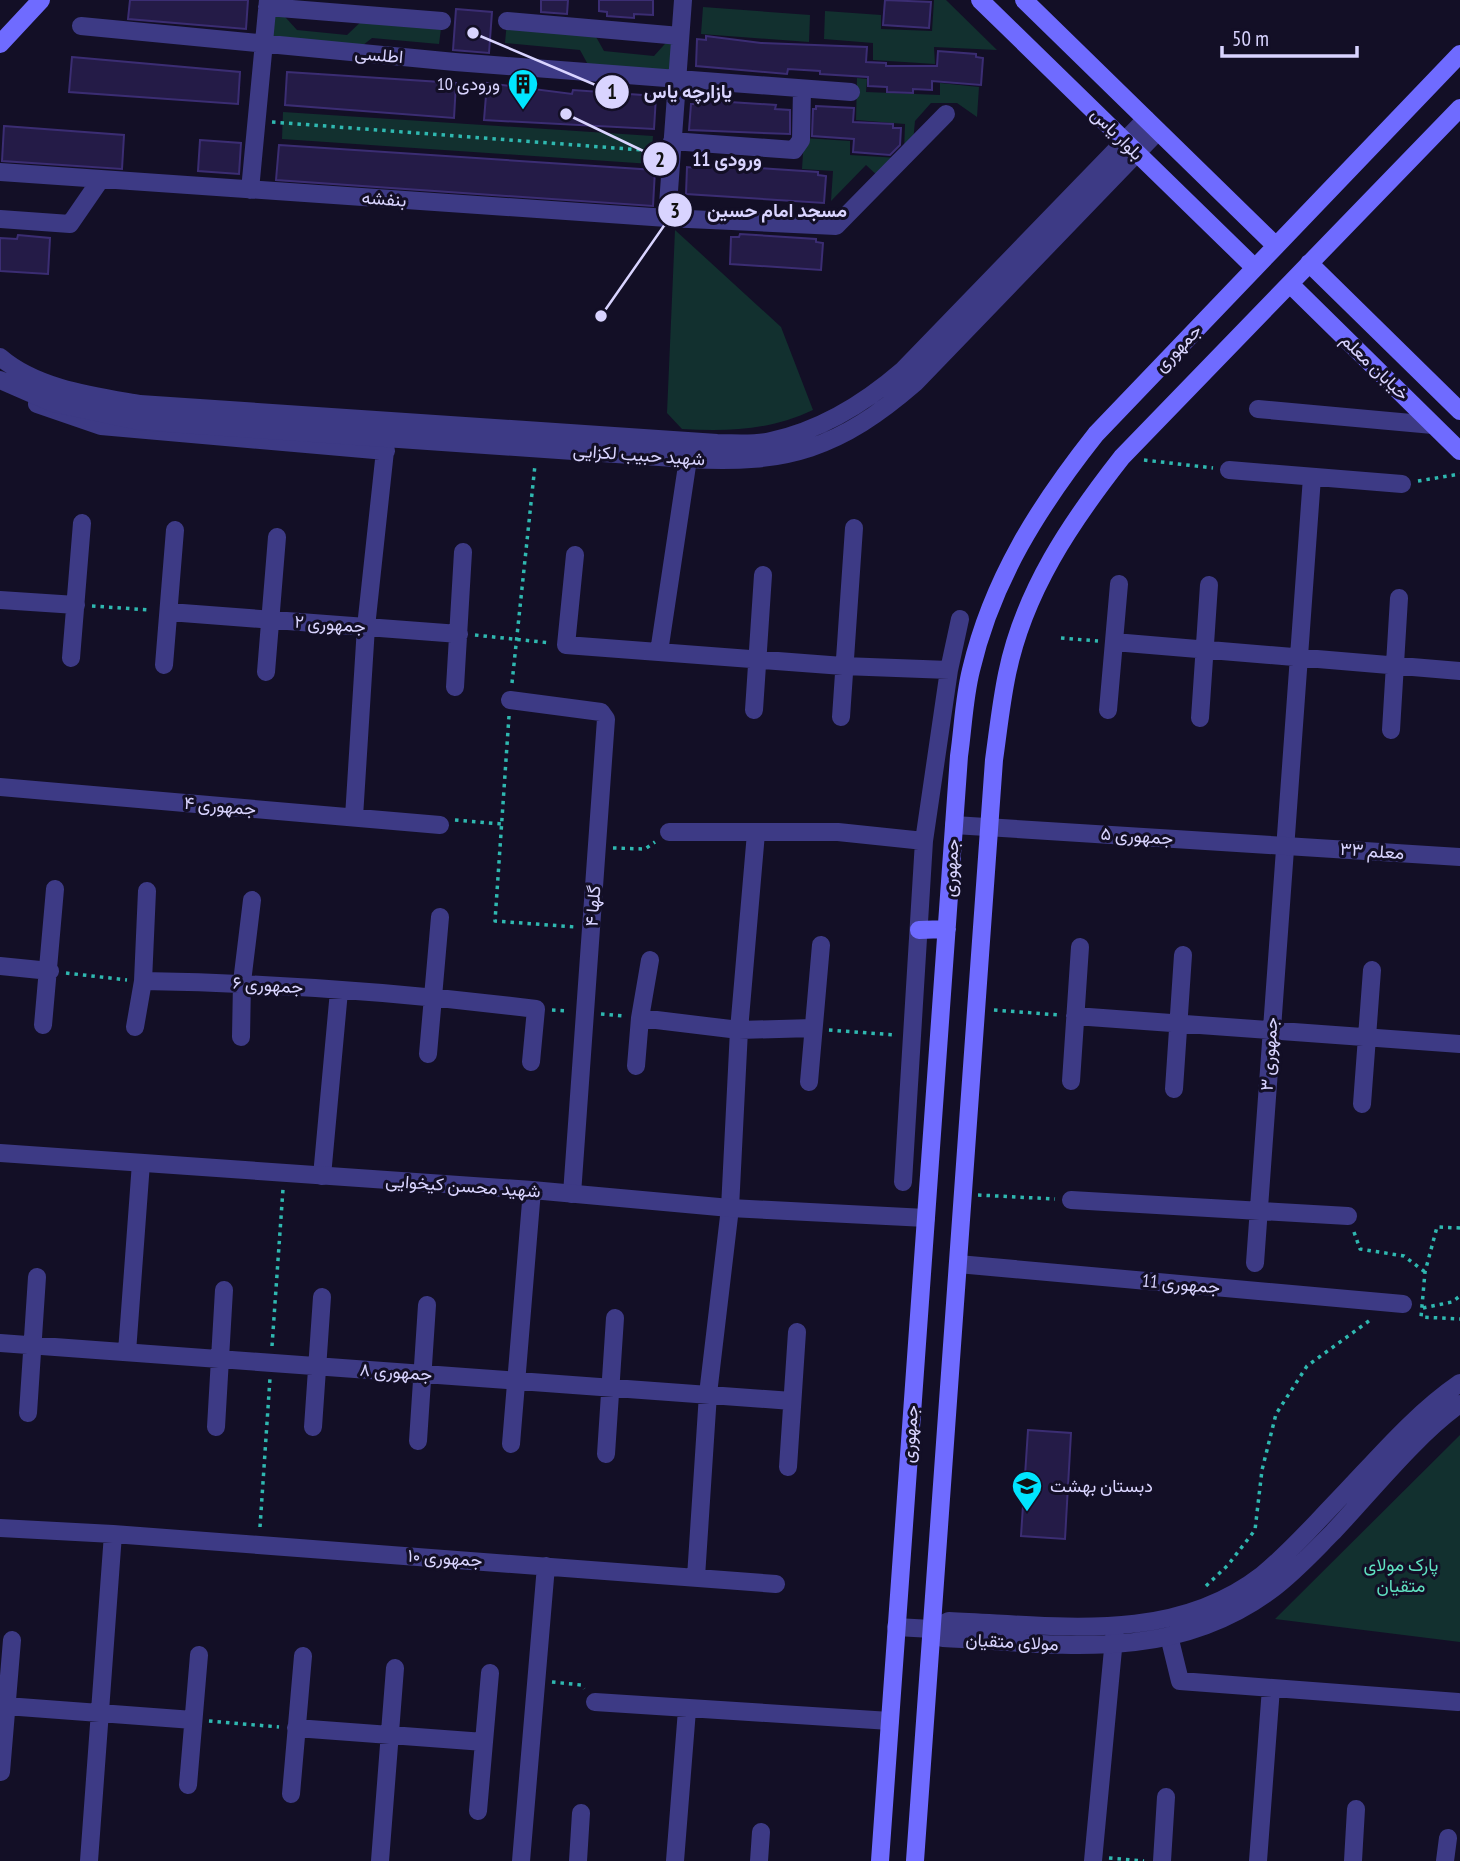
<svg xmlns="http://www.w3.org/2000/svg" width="1460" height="1861" viewBox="0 0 1460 1861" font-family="'PT Sans Narrow',Vazirmatn,sans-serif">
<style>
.green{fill:#12302f}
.building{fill:#241b47;stroke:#3b2d73;stroke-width:2}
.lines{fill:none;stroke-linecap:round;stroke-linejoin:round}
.path{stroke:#2fb8b0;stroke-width:3.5;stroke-dasharray:3.5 5;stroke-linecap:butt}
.minor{stroke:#3d3a85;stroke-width:18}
.tertiary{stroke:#3d3a85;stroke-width:18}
.secondary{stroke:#6f6bff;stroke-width:18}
.labels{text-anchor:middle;stroke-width:6;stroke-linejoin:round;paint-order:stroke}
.street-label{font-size:18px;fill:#d9d4ff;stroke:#130f26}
.poi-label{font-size:18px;fill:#d9d4ff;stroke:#130f26;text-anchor:end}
.park-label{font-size:18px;fill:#5fe0c0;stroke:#130f26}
.leader{fill:none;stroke:#d9d4ff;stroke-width:2.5}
.callout-dot{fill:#d9d4ff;stroke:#130f26;stroke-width:2.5}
.mark-label{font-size:21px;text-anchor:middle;font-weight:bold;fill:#111}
.callout-label{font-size:19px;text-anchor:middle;font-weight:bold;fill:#d9d4ff;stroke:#130f26;stroke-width:6;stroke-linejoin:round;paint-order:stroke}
</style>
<rect width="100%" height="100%" fill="#130f26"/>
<path class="green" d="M 934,0 L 946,0 L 997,50 L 934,47 L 935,64 L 873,60 L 873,43 L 824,39 L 825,11 L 881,15 L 881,29 L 932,31 Z
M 276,7 L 297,30 L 347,35 L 368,15 L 442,21 L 439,44 L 372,38 L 353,53 L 264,45 Z
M 703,7 L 810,15 L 809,42 L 701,34 Z
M 507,21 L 591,28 L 604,51 L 654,56 L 673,35 L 677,81 L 592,72 L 580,50 L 505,43 Z
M 857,78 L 867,79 L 866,92 L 940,95 L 940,83 L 979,87 L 977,117 L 957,103 L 931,103 L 915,121 L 913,142 L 904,153 L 905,124 L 856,120 Z
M 283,112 L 653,136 L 651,164 L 282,139 Z
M 804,138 L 850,141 L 850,155 L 899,158 L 879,177 L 866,165 L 831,201 L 833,171 L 802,169 Z
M 675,230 L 781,327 L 813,410 C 771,430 728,432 682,429 L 667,413 Z
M 1460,1435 L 1460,1642 L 1275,1619 Z"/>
<path class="building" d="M 130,0 L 248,0 L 246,29 L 128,19 Z
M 541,0 L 568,0 L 567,14 L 541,12 Z
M 599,0 L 653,0 L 653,15 L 634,14 L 634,18 L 607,16 L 607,12 L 599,11 Z
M 885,0 L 931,2 L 929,28 L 883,25 Z
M 456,9 L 492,12 L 489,53 L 453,50 Z
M 706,36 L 761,43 L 867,47 L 866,62 L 886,63 L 886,66 L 937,66 L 938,51 L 976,54 L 976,57 L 983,58 L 981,85 L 932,81 L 932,90 L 913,89 L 913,93 L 887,92 L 887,87 L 868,86 L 868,77 L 820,74 L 820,71 L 788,69 L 787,74 L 696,66 L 697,39 L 706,40 Z
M 72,57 L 240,72 L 238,104 L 69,92 Z
M 287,72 L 456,83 L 454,118 L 285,105 Z
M 487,83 L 572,94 L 573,90 L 656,96 L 654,129 L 484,120 Z
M 699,100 L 776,105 L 775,109 L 790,110 L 790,134 L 689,130 L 691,104 L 699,104 Z
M 816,106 L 854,108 L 853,122 L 893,124 L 893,128 L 901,128 L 900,145 L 890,155 L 853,152 L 854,139 L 812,136 L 813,109 L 816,109 Z
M 4,126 L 124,135 L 122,169 L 2,161 Z
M 200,140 L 241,143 L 239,174 L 198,171 Z
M 279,145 L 655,170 L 653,206 L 276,180 Z
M 696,164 L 818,172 L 818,175 L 826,176 L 824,203 L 686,194 L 687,167 L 696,168 Z
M 740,234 L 816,239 L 816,242 L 823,243 L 821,270 L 730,264 L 731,237 L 739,237 Z
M 18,235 L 50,238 L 48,274 L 0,271 L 0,238 L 17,239 Z
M 1028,1430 L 1071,1433 L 1065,1539 L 1021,1536 Z"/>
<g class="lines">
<path class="path" d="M 272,122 L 655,151
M 1144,460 L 1213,468
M 1418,481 L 1460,474
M 92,606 L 150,610
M 475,635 L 551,643
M 1061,638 L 1098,641
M 512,683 L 535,465
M 509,716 L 495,921 L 575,927
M 455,820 L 502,824
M 613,848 L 645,849 L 655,842
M 66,973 L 127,980
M 552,1010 L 569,1011
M 994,1010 L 1059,1015
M 601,1014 L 625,1016
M 829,1030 L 895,1035
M 978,1195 L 1055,1199
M 1460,1228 L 1437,1227 L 1425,1272 L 1421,1317 L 1460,1319
M 1354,1232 L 1360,1249 L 1404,1256 L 1425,1272
M 1423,1308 L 1452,1302 L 1460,1296
M 272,1346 L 283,1189
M 260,1527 L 270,1378
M 1206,1586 L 1228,1565 L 1255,1530 L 1262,1470 L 1276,1414 L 1307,1366 L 1373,1318
M 552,1682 L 581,1685 L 584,1689
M 209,1721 L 279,1727
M 1109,1858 L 1144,1861"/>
<path class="minor" d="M 267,7 L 442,21
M 507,21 L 680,36
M 81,26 L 455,62 L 851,92
M 672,141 L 794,150 L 801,140 L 802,89
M 0,172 L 667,218 L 836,226 L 946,114
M 250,190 L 268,0
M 667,218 L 683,0
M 0,219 L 70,224 L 101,179
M 37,404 L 101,426 L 386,451
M 1258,409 L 1433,425
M 1229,470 L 1402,484
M 575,555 L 566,645 L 843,666 L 949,670
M 0,600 L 76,605
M 169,612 L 459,634
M 1114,642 L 1460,671
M 659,652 L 688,459
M 71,658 L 82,523
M 164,665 L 175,530
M 266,672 L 277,537
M 455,687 L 463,552
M 510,700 L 601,712 L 606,719 L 572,1194
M 754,710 L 763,575
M 1108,710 L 1119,584
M 841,717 L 854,528
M 1200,718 L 1209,585
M 1391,730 L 1399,598
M 0,787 L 440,825
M 354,817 L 366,627 L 388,423
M 669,832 L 838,832 L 924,841
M 0,966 L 50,971
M 143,981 C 274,983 406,993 536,1009 L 531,1062
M 1075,1016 L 1460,1044
M 640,1018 L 739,1030 L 813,1028
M 43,1025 L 55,889
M 135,1027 L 143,981 L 147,891
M 241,1037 L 242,982 L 252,900
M 428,1054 L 440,917
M 636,1066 L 640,1018 L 650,960
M 1071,1081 L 1080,947
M 809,1082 L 821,945
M 1174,1089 L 1183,955
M 1362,1104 L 1372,970
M 322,1176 L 339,991
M 903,1182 L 924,841 L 949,670 L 960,619
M 1071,1200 L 1348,1216
M 1255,1263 L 1312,477
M 958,1264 L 1403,1304
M 0,1343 L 792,1401
M 127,1352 L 141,1163
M 28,1413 L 37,1277
M 216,1427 L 224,1290
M 313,1427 L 322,1297
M 418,1441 L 427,1305
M 511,1444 L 532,1190
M 606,1454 L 615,1318
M 788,1467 L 797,1332
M 0,1528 L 113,1534 L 776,1584
M 696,1577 L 708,1394 L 730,1208 L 739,1030 L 756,833
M 1169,1636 L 1180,1681 L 1458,1702
M 595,1702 L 890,1721
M 6,1706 L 193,1720
M 296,1728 L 484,1742
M 1,1772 L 12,1640
M 188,1785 L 199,1655
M 291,1794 L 303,1656
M 478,1811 L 490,1673
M 89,1861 L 113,1534
M 380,1861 L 395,1668
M 521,1861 L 546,1566
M 578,1861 L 581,1813
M 675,1861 L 687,1710
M 759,1861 L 761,1832
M 1093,1861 L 1115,1628
M 1162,1861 L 1166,1797
M 1258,1861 L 1271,1688
M 1353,1861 L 1356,1809
M 1445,1861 L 1448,1838"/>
<path class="tertiary" d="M 0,357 C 37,389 94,396 140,404 L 717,443 C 735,443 754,445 771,441 C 822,430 865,403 903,370 L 1146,119
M 0,380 L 53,403 L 138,421 L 688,459 C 787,465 840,448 915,383 L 1158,131
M 954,825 L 1460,857
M 0,1153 L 532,1190 L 730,1208 L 926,1218
M 896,1627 L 932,1629 L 949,1621 C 1055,1625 1172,1645 1262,1575 C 1288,1554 1311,1528 1334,1504 C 1374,1463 1412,1416 1460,1383
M 932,1629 L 943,1638 C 1059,1644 1171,1664 1271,1590 C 1294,1573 1313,1552 1333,1532 C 1369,1494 1418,1433 1460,1404"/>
<path class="secondary" d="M 980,0 L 1255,268
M 1024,0 L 1276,246
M 0,44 L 41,0
M 1309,263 L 1460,411
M 1290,284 L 1460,451
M 919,930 L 947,929
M 880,1861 L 959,756 C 963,728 964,698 971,670 C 992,580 1039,506 1096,434 L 1460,54
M 915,1861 L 994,760 C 998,732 1001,703 1007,674 C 1024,591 1071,522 1122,457 L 1460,108"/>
</g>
<defs>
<g id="building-pin" transform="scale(1.575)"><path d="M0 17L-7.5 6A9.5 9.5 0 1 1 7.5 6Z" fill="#00e5ff" stroke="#130f26"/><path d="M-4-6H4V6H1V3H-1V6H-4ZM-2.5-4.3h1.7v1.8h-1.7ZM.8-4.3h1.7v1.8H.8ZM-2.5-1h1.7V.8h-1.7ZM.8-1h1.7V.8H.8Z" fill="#111"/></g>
<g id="school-pin" transform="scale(1.575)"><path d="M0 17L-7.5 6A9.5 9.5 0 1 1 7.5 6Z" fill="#00e5ff" stroke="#130f26"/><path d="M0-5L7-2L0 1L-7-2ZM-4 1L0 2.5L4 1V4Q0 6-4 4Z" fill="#111"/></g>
</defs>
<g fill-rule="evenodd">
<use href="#building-pin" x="523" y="84"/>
<use href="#school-pin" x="1027" y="1486"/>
</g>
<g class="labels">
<g class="street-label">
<text transform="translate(379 55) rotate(5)" y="6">اطلسی</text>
<text transform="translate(1117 134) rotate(45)" y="6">بلوار یاس</text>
<text transform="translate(384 199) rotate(4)" y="6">بنفشه</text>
<text transform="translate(1178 348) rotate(-46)" y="6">جمهوری</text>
<text transform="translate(1375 367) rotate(44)" y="6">خیابان معلم</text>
<text transform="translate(639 455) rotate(4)" y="6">شهید حبیب لکزایی</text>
<text transform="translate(330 624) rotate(4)" y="6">جمهوری ۲</text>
<text transform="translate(220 806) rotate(5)" y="6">جمهوری ۴</text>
<text transform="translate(1137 836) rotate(4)" y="6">جمهوری ۵</text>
<text transform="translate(1372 851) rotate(4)" y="6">معلم ۳۳</text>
<text transform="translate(951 868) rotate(-87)" y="6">جمهوری</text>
<text transform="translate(593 906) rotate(-86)" y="6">گلها ۴</text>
<text transform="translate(268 985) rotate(4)" y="6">جمهوری ۶</text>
<text transform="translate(1269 1054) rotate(-86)" y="6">جمهوری ۳</text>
<text transform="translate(463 1186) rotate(4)" y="6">شهید محسن کیخوایی</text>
<text transform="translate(1181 1284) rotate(5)" y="6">جمهوری 11</text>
<text transform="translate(396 1372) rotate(4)" y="6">جمهوری ۸</text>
<text transform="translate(910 1434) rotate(-86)" y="6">جمهوری</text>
<text transform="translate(445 1558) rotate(4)" y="6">جمهوری ۱۰</text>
<text transform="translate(1012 1642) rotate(3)" y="6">مولای متقیان</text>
</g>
<g class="poi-label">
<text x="500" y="90">ورودی 10</text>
<text x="1050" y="1492" text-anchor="start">دبستان بهشت</text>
</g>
<g class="park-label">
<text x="1401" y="1571">پارک مولای<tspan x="1401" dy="21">متقیان</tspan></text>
</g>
</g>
<path class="leader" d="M473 33L612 92M566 114L660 159M601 316L675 210"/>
<g class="callout-dot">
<circle cx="473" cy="33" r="7"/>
<circle cx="566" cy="114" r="7"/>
<circle cx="601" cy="316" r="7"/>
<circle cx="612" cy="92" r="18"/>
<circle cx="660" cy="159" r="18"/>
<circle cx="675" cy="210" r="18"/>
</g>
<g class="mark-label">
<text x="612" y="99">1</text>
<text x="660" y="167">2</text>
<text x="675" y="218">3</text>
</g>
<g class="callout-label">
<text x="688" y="98">یازارچه یاس</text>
<text x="727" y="166">ورودی 11</text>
<text x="777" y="217">مسجد امام حسین</text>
</g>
<path d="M1222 46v10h135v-10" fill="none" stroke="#d9d4ff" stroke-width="3.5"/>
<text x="1232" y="46" font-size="21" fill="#d9d4ff" stroke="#130f26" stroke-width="5" paint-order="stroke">50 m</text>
</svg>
